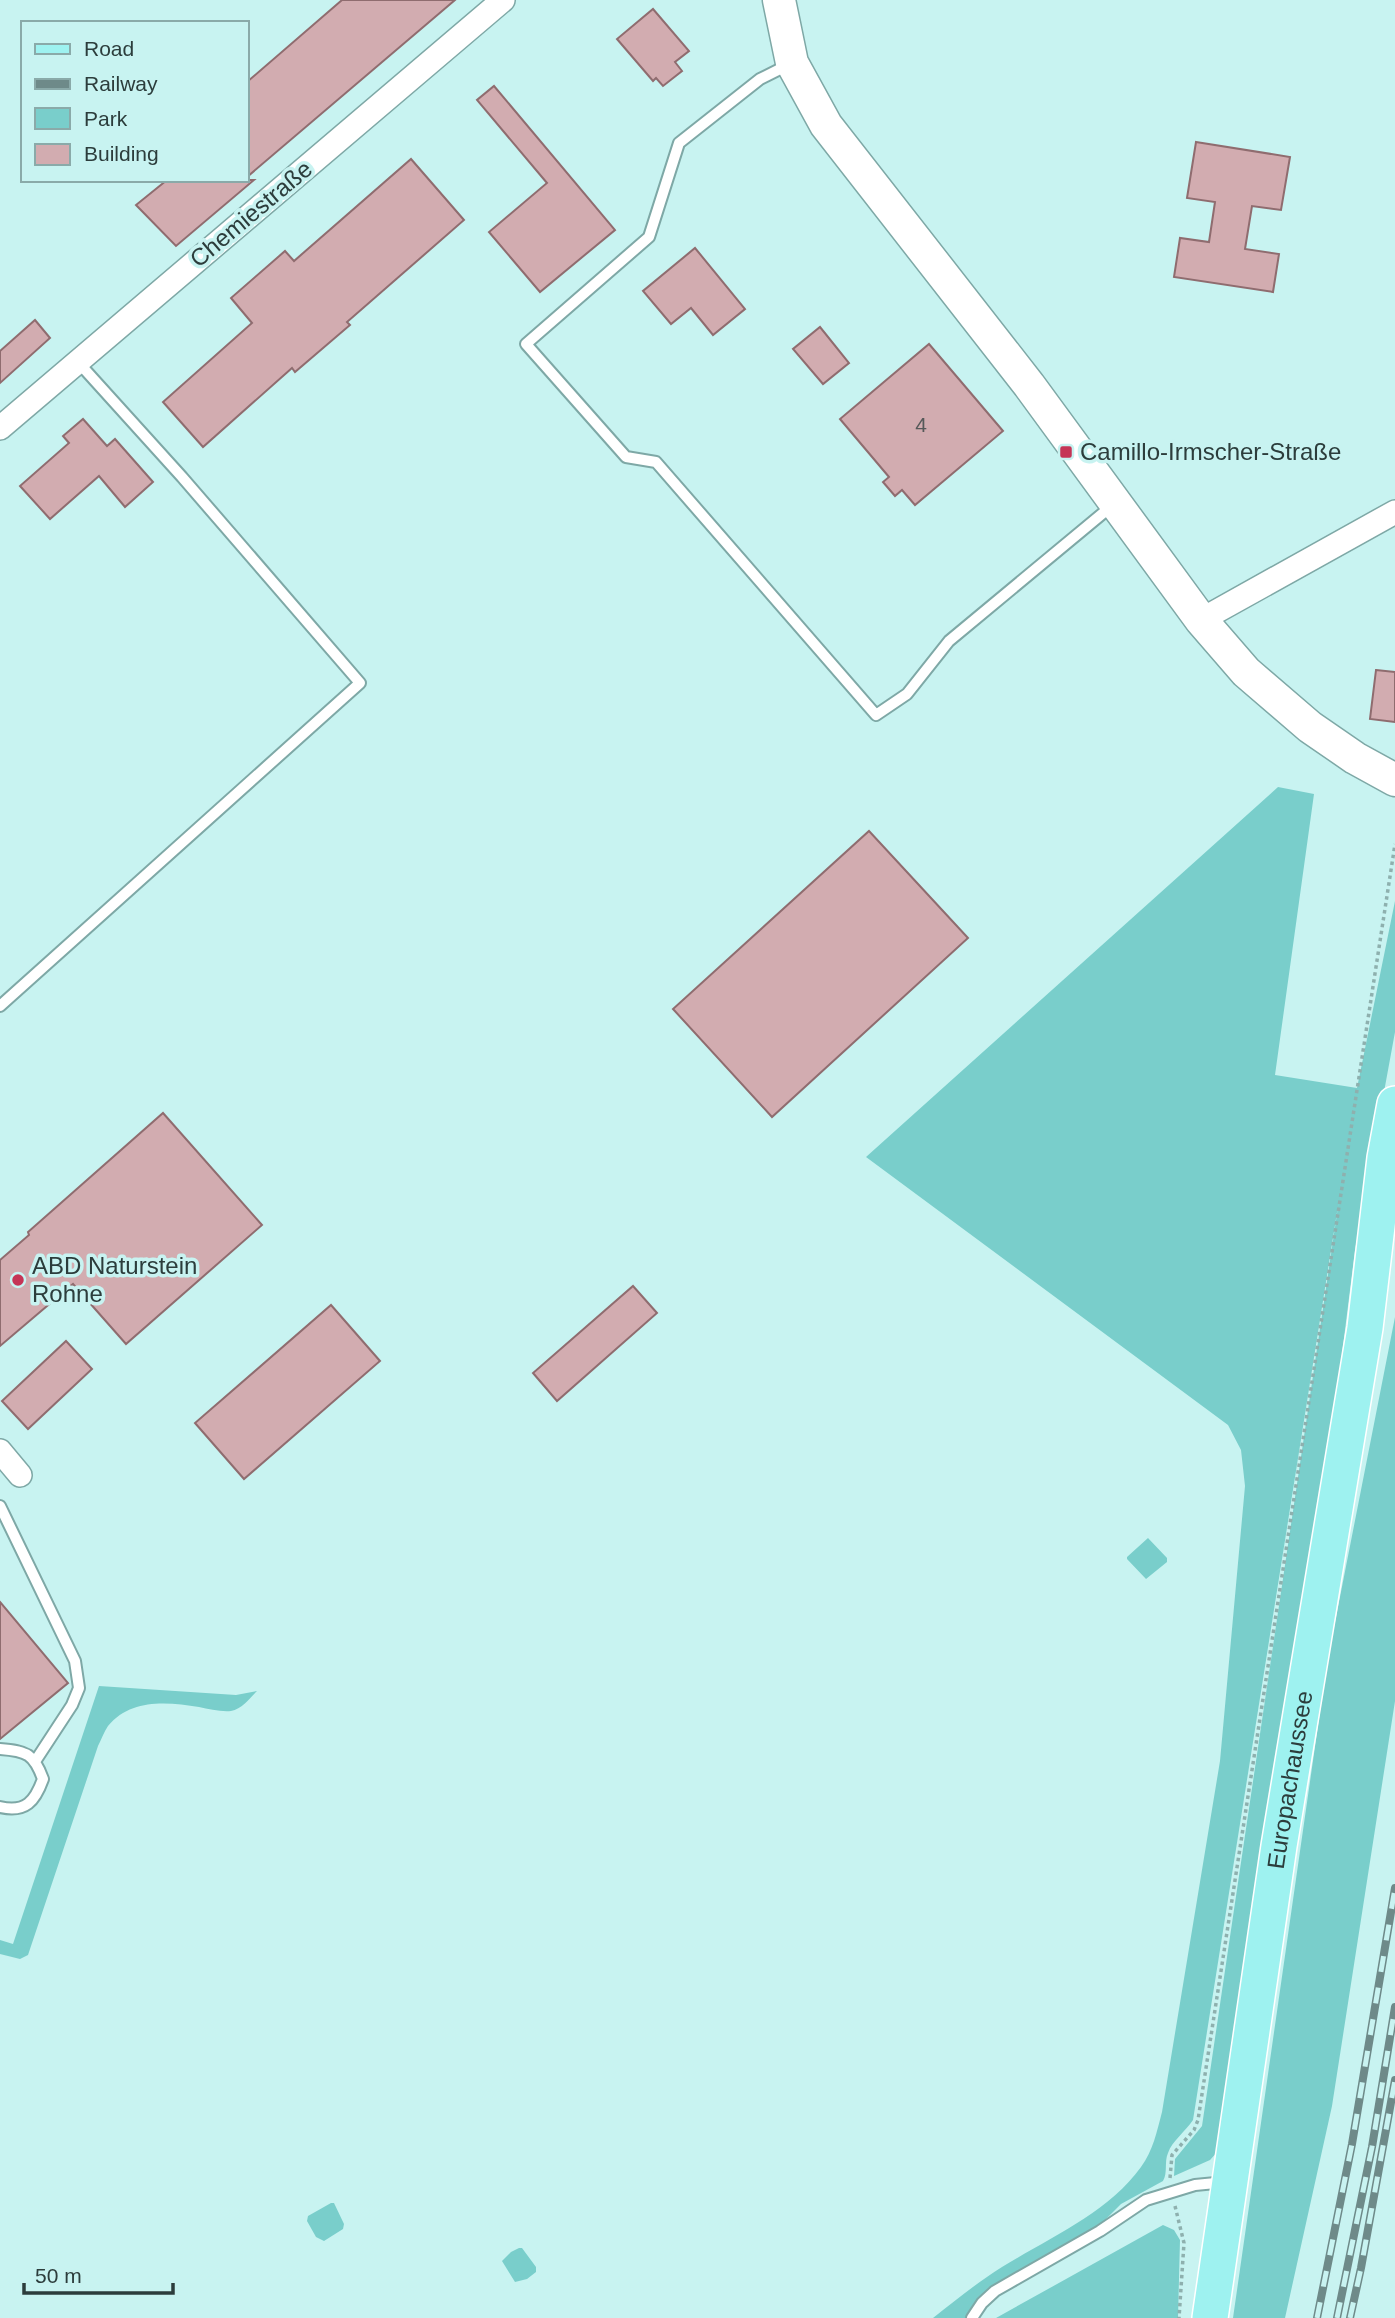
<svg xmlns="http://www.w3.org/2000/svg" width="1395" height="2318" viewBox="0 0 1395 2318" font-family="Arial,sans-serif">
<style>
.green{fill:#79cecb}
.building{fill:#d2acb0;stroke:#8f6c6f;stroke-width:2}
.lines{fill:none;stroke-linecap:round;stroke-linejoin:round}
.lane-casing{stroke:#7ea8a6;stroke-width:14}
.street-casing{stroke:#7ea8a6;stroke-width:26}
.secondary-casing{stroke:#7ea8a6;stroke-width:35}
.primary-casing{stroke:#fff;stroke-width:38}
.path{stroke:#8eb0ae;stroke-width:3.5;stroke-dasharray:3.5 3.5;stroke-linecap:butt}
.lane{stroke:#fff;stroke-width:10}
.street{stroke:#fff;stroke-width:23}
.secondary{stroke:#fff;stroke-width:32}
.primary{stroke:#9ef2f0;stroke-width:35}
.rail-casing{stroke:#6e8a89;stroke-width:8}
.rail{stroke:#c8f3f1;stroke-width:5;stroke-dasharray:16;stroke-linecap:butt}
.poi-dot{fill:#c53556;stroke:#c8f3f1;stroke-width:2.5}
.labels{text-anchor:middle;stroke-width:7;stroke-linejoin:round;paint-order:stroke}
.number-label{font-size:21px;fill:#565959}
.street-label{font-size:24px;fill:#2c3d3c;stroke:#c8f3f1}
.poi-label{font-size:24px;fill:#2c3d3c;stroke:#c8f3f1;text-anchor:start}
</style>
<rect width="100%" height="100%" fill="#c8f3f1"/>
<path class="green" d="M 1278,787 L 1314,794 L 1275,1075 L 1357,1088 L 1395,901 L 1395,1032 L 1355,1250 L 1334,1418 L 1219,2150 L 1210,2160 L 1174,2176 L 1175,2159 L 1202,2126 L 1339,1200 L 1193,2120 C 1186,2131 1172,2141 1168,2153 C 1164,2162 1168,2173 1163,2181 L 1121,2204 L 1100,2225 L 998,2283 L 967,2318 L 933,2318 C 956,2300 978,2282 1002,2267 C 1049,2238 1108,2213 1141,2167 C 1153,2151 1157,2131 1162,2112 L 1220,1761 L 1245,1486 L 1241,1450 L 1228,1425 L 866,1157 Z
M 1395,1317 L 1395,1701 L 1332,2106 L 1285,2318 L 1233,2318 L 1327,1663 Z
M 1148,1538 L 1167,1558 L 1167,1562 L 1146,1579 L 1127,1559 L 1127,1557 Z
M 99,1686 L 236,1695 L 257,1691 C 249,1699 242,1709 231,1711 C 221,1712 209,1709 199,1707 C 168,1702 131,1698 108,1726 C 104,1732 101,1740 98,1746 L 28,1955 L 20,1959 L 0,1954 L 0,1940 L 13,1944 Z
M 331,2203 L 334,2203 L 344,2224 L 343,2229 L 324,2241 L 316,2237 L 307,2221 L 308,2216 Z
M 1163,2225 L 1174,2230 L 1180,2240 L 1178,2318 L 996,2318 Z
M 519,2248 L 522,2248 L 536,2267 L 536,2272 L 527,2279 L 515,2282 L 502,2261 L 511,2252 Z"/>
<path class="building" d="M 342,0 L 455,0 L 247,177 L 247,82 Z
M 653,9 L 689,51 L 675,62 L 682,71 L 663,86 L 656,78 L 653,81 L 617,39 Z
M 494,86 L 615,230 L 540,292 L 489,232 L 547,183 L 477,100 Z
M 1196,142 L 1290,157 L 1281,210 L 1252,206 L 1245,249 L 1279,254 L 1273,292 L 1174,277 L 1180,238 L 1209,242 L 1215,202 L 1187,198 Z
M 411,159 L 464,220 L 347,322 L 350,325 L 295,372 L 292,368 L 203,447 L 163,402 L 252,323 L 231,298 L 285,251 L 294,261 Z
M 167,180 L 254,180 L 176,246 L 136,205 Z
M 695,248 L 745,309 L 713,335 L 691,308 L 671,324 L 643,291 Z
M 35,320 L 50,338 L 0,383 L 0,351 Z
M 820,327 L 849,363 L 823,384 L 793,349 Z
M 929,344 L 1003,431 L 915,505 L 902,490 L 895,496 L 883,482 L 889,477 L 840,419 Z
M 83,419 L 107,446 L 115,439 L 153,482 L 125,507 L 99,476 L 50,519 L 20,486 L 69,443 L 63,436 Z
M 1376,670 L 1395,672 L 1395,722 L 1370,719 Z
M 869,831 L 968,938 L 772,1117 L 673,1009 Z
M 163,1113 L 262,1225 L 126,1344 L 73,1284 L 0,1346 L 0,1260 L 29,1235 L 28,1232 Z
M 633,1286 L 657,1313 L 557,1401 L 533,1373 Z
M 331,1305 L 380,1361 L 244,1479 L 195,1423 Z
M 66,1341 L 92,1369 L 28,1429 L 2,1401 Z
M 0,1602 L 68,1683 L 0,1739 Z"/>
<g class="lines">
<g class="lane-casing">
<path id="lane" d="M 790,64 L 760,79 L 679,143 L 649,237 L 526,344 L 626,457 L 656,462 L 876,715 L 907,694 L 949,641 L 1114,504
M 0,1006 L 360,683 L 182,477 L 78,362
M 0,1506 L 75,1661 L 79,1688 L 72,1705 L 36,1760
M 0,1749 C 27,1751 34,1754 43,1779 C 35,1801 26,1813 0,1807
M 972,2318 L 982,2303 L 995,2291 L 1100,2231 L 1146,2200 L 1195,2185 L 1226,2182"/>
</g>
<g class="street-casing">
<path id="street" d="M 0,428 L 503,0
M 1201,620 L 1395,512
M 0,1451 L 20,1475"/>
</g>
<g class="secondary-casing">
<path id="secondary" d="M 779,0 L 792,63 L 826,125 L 1029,385 L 1201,620 L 1246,672 L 1310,727 L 1355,758 L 1395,780"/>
</g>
<g class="primary-casing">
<g id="primary">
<path id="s1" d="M 1210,2318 L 1279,1846 L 1365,1328 L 1385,1158 L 1395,1104"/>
</g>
</g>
<path class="path" d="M 1170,2178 L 1172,2155 L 1194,2130 L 1198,2120 L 1395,844
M 1175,2206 L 1184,2243 L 1179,2318"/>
<use href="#lane" class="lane"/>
<use href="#street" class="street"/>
<use href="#secondary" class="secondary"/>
<use href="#primary" class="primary"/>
<g class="rail-casing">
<path id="rail" d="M 1317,2318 L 1352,2144 L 1395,1888
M 1337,2318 L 1372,2147 L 1395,2007
M 1350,2318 L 1361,2268 L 1395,2080"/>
</g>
<use href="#rail" class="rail"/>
</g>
<g class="poi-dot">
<rect x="1059" y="445" width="14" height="14" rx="3.5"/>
<circle cx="18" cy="1280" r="7"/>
</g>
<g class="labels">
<g class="number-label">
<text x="921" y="432">4</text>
</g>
<g class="street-label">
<text transform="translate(251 214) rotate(-40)" y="8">Chemiestraße</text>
<text dy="8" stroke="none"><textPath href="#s1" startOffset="544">Europachaussee</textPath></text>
</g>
<g class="poi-label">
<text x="1080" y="460">Camillo-Irmscher-Straße</text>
<text x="32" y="1274">ABD Naturstein<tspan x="32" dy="28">Rohne</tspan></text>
</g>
</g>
<rect x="21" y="21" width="228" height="161" fill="#c8f3f1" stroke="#8aaaa9" stroke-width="2"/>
<rect x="35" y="44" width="35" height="10" fill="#9ef2f0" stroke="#8aaaa9" stroke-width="2"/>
<text x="84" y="56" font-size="21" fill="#2c3d3c">Road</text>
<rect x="35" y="79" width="35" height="10" fill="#6e8a89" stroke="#8aaaa9" stroke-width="2"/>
<text x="84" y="91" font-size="21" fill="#2c3d3c">Railway</text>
<rect x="35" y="108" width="35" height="21" fill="#79cecb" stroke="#8aaaa9" stroke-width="2"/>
<text x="84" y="126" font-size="21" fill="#2c3d3c">Park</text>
<rect x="35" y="144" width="35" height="21" fill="#d2acb0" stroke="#8aaaa9" stroke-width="2"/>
<text x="84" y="161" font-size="21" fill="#2c3d3c">Building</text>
<path d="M24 2283v10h149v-10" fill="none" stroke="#2c3d3c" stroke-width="3.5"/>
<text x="35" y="2283" font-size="21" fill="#2c3d3c" stroke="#c8f3f1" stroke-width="5" paint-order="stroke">50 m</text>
</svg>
